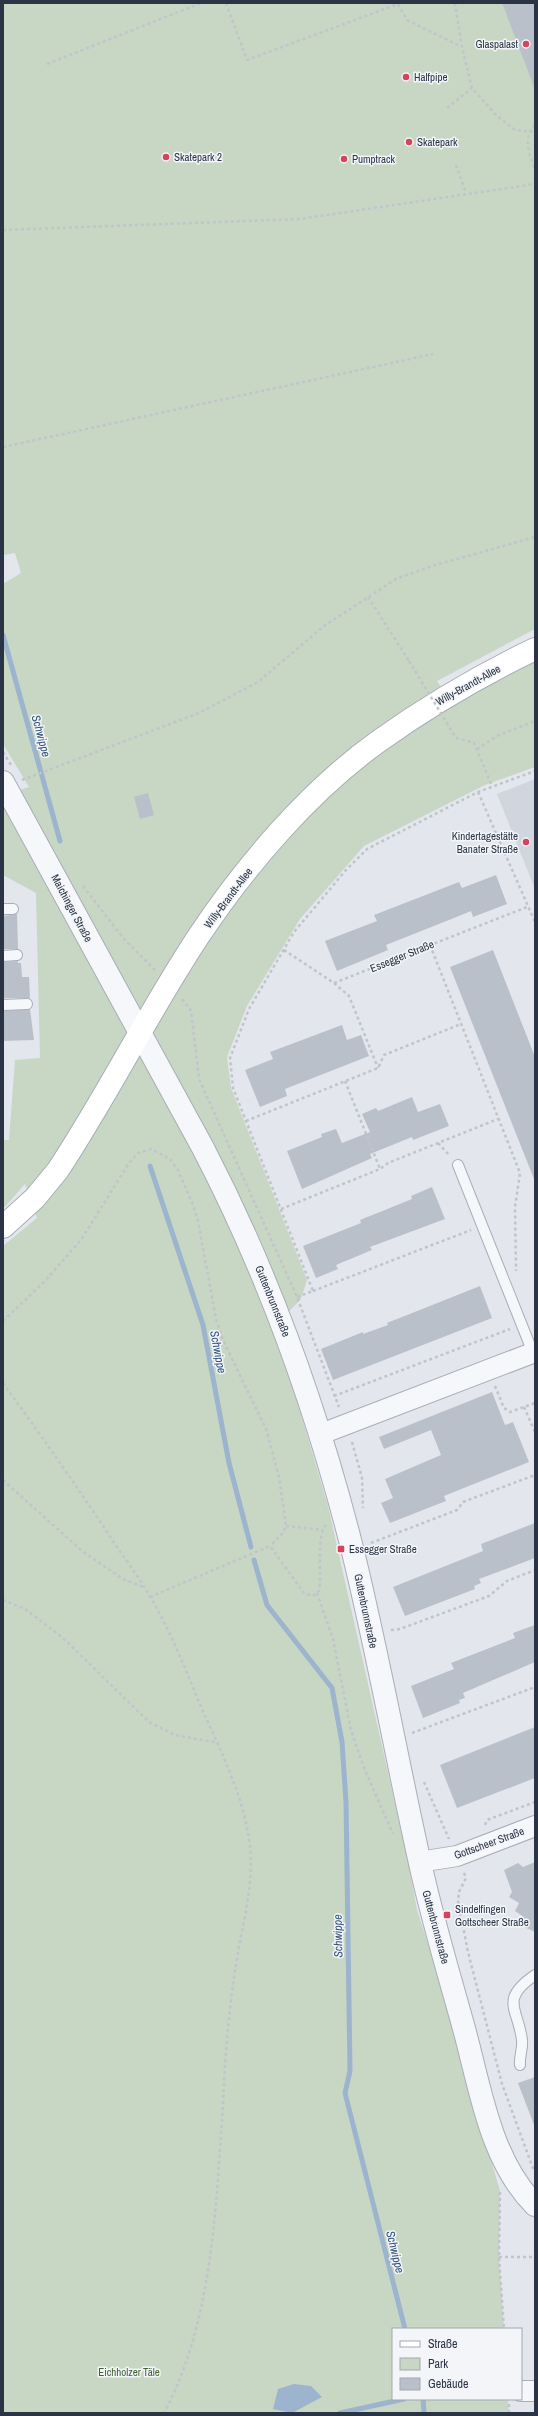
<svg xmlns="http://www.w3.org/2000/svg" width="538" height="2416" viewBox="0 0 538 2416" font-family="'Archivo Narrow',sans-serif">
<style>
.built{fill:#d1d5de}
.green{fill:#c8d6c4}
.water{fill:#9cb4cd}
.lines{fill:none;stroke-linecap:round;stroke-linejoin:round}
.stream{stroke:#9cb4cd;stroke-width:5}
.building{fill:#bac0ca}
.service-casing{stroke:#a8adb7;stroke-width:12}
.minor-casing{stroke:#a8adb7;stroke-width:22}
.tertiary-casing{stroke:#a8adb7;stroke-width:24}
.secondary-casing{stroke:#a8adb7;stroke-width:24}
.path{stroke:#c1c4cb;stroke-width:2.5;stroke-dasharray:3 3;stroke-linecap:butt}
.service{stroke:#f6f7fa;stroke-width:10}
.minor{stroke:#f6f7fa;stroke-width:20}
.tertiary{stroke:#f6f7fa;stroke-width:22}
.secondary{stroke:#fff;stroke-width:22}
.path-bridge{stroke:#c1c4cb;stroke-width:2.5;stroke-dasharray:3 3;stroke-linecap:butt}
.poi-dot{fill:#d6435a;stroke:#f3f5f9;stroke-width:1.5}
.labels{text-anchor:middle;stroke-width:3;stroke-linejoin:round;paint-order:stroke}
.poi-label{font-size:11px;fill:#2a3445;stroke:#f3f5f9;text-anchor:start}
.street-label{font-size:11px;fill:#2a3445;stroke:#f3f5f9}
.park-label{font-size:11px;fill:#3e6236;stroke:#f3f5f9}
.water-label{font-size:12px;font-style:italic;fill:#31537c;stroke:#f3f5f9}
</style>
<rect width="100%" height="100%" fill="#e3e6ec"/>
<path class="built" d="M 535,779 L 535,889 L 497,794 Z"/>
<path class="green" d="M 3,3 L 502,3 L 535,86 L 535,629 L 437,681 L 452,705 L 535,662 L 535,767 L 485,785 L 364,846 L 300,919 L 247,1006 L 227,1057 L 231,1088 L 307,1280 L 301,1299 L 275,1326 L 328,1506 L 409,1866 L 417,1910 L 434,1963 L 500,2191 L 499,2257 L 504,2329 L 393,2329 L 393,2399 L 508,2399 L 509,2413 L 3,2413 L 3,1246 L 37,1218 L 25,1184 L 3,1209 L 3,1140 L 9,1140 L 15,1060 L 40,1058 L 36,893 L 3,875 L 3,795 L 29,787 L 3,744 L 3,584 L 21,573 L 15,553 L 3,555 Z"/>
<path class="water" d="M 294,2384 L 311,2386 L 322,2397 L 292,2413 L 273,2409 L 278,2389 Z"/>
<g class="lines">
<path class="stream" d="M 3,635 L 60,841
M 150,1166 L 203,1325 L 229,1463 L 251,1547
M 254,1560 L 267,1605 L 332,1688 L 342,1742 L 346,1802 L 350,2071 L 345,2093 L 405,2329
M 423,2399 L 424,2413
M 340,2413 L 404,2399"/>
</g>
<path class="building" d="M 502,3 L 535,3 L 535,86 L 534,87 Z
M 148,793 L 154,815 L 140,819 L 134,797 Z
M 496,875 L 507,904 L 473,917 L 471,911 L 454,918 L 386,945 L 388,950 L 337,971 L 325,941 L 377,921 L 374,915 L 459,882 L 462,888 Z
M 17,914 L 18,949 L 3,949 L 3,916 Z
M 493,950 L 535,1057 L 534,1179 L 450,967 Z
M 18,961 L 18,963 L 21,963 L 22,977 L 29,977 L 30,998 L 3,998 L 3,962 Z
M 30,1009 L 34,1040 L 3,1041 L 3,1011 Z
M 342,1025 L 347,1040 L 361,1035 L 369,1056 L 285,1089 L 287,1096 L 260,1107 L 245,1070 L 273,1059 L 270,1052 Z
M 412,1097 L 418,1112 L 440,1104 L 449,1126 L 413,1140 L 412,1137 L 370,1154 L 372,1158 L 302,1189 L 287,1151 L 322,1137 L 321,1134 L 336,1129 L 342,1143 L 370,1132 L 362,1114 L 376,1108 L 378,1111 Z
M 432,1187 L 445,1219 L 370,1247 L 372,1250 L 336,1265 L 338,1269 L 316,1278 L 303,1246 L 361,1223 L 360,1220 L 412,1199 L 411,1196 Z
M 480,1286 L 492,1318 L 333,1380 L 321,1349 L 363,1332 L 363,1334 L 388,1325 L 387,1323 Z
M 492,1392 L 505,1425 L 513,1422 L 529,1462 L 444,1496 L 446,1501 L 390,1523 L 381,1503 L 393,1498 L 385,1479 L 441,1455 L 431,1430 L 384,1449 L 379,1437 Z
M 535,1523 L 535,1558 L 479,1579 L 481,1583 L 474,1586 L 475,1589 L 405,1616 L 393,1587 L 483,1551 L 481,1544 Z
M 535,1625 L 535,1662 L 463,1693 L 465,1698 L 459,1700 L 460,1703 L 423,1718 L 411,1686 L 454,1669 L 451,1663 L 515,1638 L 513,1633 Z
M 535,1727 L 535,1778 L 457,1808 L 440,1765 Z
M 535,1862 L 535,1932 L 520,1925 L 524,1917 L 515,1911 L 519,1903 L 509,1897 L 512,1892 L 504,1870 L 518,1863 L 523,1867 Z
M 535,2077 L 535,2124 L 534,2125 L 518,2083 Z"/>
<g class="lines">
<g class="service-casing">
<path id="service" d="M 3,909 L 13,909
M 3,956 L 17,955
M 3,1005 L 27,1004
M 458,1165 L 533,1353
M 520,2065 C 519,2057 523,2049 522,2040 C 518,2008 499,2000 535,1975"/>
</g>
<g class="minor-casing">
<path id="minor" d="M 321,1434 L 535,1352
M 419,1862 L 457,1856 L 535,1826
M 521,2391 L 535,2391"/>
</g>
<g class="tertiary-casing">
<path id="tertiary" d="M 3,782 L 203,1148 C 268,1273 315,1404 350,1540 C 377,1647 396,1756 420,1863 C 432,1918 448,1971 463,2025 C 480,2085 489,2159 535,2205"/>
</g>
<g class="secondary-casing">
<path id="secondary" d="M 3,1227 L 35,1198 L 58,1170 C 108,1094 148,1013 198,937 C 245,866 310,790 379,741 C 428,706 481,675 535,649"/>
</g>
<path class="path" d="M 226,3 L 247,60 L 398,4 L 407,20 L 462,47
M 455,3 L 462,47 L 472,88 L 497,116 L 515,130 L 535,132
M 47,64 L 201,3
M 447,108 L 472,88
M 535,125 C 522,137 530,156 535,170
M 456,165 L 466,193
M 3,230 L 300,219 L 535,184
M 3,447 L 433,354
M 368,597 L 409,661
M 456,738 L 474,743 L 492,786
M 477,749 L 499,735 L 535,721
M 3,752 L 11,765
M 22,780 L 199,713 L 258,682 L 324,626 L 396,579 L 432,566 L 535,537
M 478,792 L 535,922
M 83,886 L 124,939 L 155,970
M 430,945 L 520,1173 L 515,1207 L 516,1271
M 284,950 L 334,983 L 349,996 L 378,1068
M 334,983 L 527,907
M 182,999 L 191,1011 L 199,1079 L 297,1297 L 339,1407
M 345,1081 L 380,1169
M 246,1121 L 378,1068 L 384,1055 L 461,1024
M 438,1143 L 450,1156
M 281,1209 L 380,1169 L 388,1163 L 498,1119
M 313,1291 L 471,1230
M 297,1297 L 313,1291 L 233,1088 L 230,1058 L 249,1009 L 294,932 L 346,870 L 367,849 L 478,792 L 535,771
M 3,1321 L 44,1282 L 81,1240 L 129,1163 L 138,1153 L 151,1149 L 170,1159 L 178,1170 L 193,1205 L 198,1221 L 216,1319 L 223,1340 L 266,1429 L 279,1477 L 286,1526 L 283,1533 L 270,1546
M 3,1383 C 40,1434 76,1485 111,1538 C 124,1558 139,1577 151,1598 C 172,1634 186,1671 202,1709 C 220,1749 243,1796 249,1839 C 256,1883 241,1928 235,1971 C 228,2016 225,2060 223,2104 C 216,2206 213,2321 164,2413
M 495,1386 L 504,1408 L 510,1412 L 535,1403
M 334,1396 L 510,1329
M 524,1407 L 535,1432
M 352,1442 L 362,1478 L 363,1508
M 3,1480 L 82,1551 L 123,1579 L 143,1587
M 286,1526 L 323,1530
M 371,1543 L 457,1510 L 463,1502 L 535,1475
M 317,1593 L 333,1639 L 351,1730 L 364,1768 L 393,1834
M 150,1597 L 270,1546 L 304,1593 L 313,1596 L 319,1591 C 322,1576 316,1536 326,1525
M 3,1600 L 25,1609 L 62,1637 L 149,1722 L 175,1735 L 219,1743
M 391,1630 L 400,1629 L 489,1596 L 507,1581 L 535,1570
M 412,1733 L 535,1687
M 424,1782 L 449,1839
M 485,1825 L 487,1820 L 535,1802
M 464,1873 L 466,1878 L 459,1892 L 458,1901 L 468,1952 L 502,2084 L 534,2171
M 500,2192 L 499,2257 L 504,2329
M 499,2257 L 535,2257
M 509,2404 L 509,2413"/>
<use href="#service" class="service"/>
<use href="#minor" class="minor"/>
<use href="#tertiary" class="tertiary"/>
<use href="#secondary" class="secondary"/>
<path class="path-bridge" d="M 409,661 L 456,738"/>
</g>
<g class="poi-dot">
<circle cx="526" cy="44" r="4"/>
<circle cx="406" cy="77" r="4"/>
<circle cx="409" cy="142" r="4"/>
<circle cx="166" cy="157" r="4"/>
<circle cx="344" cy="159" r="4"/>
<circle cx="526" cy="842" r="4"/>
<rect x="337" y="1545" width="8" height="8" rx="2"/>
<rect x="443" y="1911" width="8" height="8" rx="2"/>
</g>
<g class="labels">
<g class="poi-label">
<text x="518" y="48" text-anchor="end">Glaspalast</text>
<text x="414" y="81">Halfpipe</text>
<text x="417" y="146">Skatepark</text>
<text x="174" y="161">Skatepark 2</text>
<text x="352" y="163">Pumptrack</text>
<text x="518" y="840" text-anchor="end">Kindertagestätte<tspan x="518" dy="13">Banater Straße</tspan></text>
<text x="349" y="1553">Essegger Straße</text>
<text x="455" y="1913">Sindelfingen<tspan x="455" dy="13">Gottscheer Straße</tspan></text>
</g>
<g class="street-label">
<text transform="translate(468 685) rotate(-29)" y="4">Willy-Brandt-Allee</text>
<text transform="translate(228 898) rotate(-53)" y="4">Willy-Brandt-Allee</text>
<text transform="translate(72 908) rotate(62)" y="4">Maichinger Straße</text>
<text transform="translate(402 956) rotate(-22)" y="4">Essegger Straße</text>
<text transform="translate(273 1301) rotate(68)" y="4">Guttenbrunnstraße</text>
<text transform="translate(366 1611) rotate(78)" y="4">Guttenbrunnstraße</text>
<text transform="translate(489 1843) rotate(-20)" y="4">Gottscheer Straße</text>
<text transform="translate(436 1927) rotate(75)" y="4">Guttenbrunnstraße</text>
</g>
<g class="park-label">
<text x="129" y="2376">Eichholzer Täle</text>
</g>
<g class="water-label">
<text transform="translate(41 736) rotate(75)" y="4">Schwippe</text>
<text transform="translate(218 1352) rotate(79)" y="4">Schwippe</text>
<text transform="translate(338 1936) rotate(-91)" y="4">Schwippe</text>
<text transform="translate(395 2252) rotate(76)" y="4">Schwippe</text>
</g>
</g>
<rect width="538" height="2416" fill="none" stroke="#2a3445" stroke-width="8"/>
<rect x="392" y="2328" width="130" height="72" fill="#f3f5f9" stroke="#a3a8b1"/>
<rect x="400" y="2341" width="20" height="6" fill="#ffffff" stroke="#a3a8b1"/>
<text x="428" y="2348" font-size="12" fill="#2a3445">Straße</text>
<rect x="400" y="2358" width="20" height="12" fill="#c8d6c4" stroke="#a3a8b1"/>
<text x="428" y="2368" font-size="12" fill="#2a3445">Park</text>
<rect x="400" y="2378" width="20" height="12" fill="#bac0ca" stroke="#a3a8b1"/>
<text x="428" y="2388" font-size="12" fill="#2a3445">Gebäude</text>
</svg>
